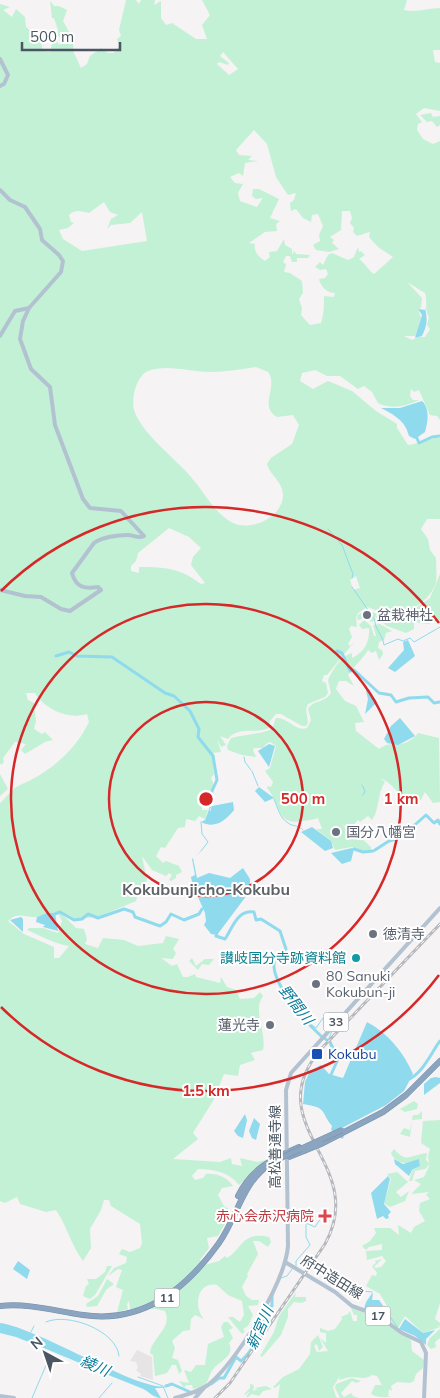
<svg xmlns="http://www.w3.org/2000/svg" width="440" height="1398" viewBox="0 0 440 1398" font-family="Mulish,'Noto Sans JP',sans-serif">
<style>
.education{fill:#e6e4e5}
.green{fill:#c3f1d5;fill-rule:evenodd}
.water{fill:#90daee}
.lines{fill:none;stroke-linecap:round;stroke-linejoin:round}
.stream{stroke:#90daee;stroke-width:1}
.river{stroke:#90daee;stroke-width:3}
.highway-casing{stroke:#7690ad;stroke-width:6}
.major{stroke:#b3c2d1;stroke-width:4}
.highway{stroke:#8ba5c1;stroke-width:5}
.rail-casing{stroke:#b5b8bd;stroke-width:3}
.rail{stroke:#fff;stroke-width:1;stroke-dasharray:4;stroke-linecap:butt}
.highway-bridge-casing{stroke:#7690ad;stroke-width:6;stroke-linecap:butt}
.highway-bridge{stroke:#8ba5c1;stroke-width:5}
.ring{fill:none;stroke:#d62828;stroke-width:2.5}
.worship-dot{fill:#6b7280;stroke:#fff;stroke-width:2}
.culture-dot{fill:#0f9aa8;stroke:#fff;stroke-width:2}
.transit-dot{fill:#1a4fb4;stroke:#fff;stroke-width:2}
.health-dot{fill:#e0444e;stroke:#fff;stroke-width:2}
.labels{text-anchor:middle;stroke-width:4;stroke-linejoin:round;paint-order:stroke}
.shield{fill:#fff;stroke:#808990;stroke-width:1}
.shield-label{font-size:12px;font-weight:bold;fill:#4a5661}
.worship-label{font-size:14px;fill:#5b616d;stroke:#fff;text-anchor:start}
.culture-label{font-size:14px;fill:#0d838f;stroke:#fff;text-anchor:end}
.transit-label{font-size:14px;fill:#164399;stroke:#fff;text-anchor:start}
.street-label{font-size:14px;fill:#4a5661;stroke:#fff}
.health-label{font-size:14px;fill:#be3a42;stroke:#fff;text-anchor:end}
.water-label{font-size:15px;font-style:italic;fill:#0c7c9b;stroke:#fff}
.quarter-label{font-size:16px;font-weight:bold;fill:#5f6368;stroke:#fff}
.centre{fill:#d62828;stroke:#fff;stroke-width:2.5}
.ring-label{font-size:15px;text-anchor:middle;font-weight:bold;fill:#d62828;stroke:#fff;stroke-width:4;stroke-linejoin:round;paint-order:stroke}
</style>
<rect width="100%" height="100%" fill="#f5f3f3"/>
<path class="education" d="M 137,1350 L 152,1357 L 153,1380 L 140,1376 L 141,1374 L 136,1370 L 138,1368 L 136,1362 L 130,1361 Z"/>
<path class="green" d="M 126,0 L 136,0 L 139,4 L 141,0 L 155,0 L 154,5 L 161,1 L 161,18 L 166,25 L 172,23 L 196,39 L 207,39 L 202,25 L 210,15 L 202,0 L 185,0 L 407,0 L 404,10 C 417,13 427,8 440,8 L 440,50 L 433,50 L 435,62 L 440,63 L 440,111 L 424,108 L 416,114 L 422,122 L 418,124 L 417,130 L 423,139 L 433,144 L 440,141 L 440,420 L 437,416 L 430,415 L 419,390 L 414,392 L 411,389 L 410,396 L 413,400 L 419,400 C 406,406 392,410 378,403 L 372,392 L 364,386 L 358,389 L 340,376 L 327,376 L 315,370 L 302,373 L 300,381 L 313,389 L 328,381 L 352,391 L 376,411 L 397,424 L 397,428 L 408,445 C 419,444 429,437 440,438 L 440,519 L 427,519 L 421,529 L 428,539 L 430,550 L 436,558 C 436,566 437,575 436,582 C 431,601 405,617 386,614 C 379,613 374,609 367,607 L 358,613 L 356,618 L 357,627 L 351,626 L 349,629 L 352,637 L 348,644 L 350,646 L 355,641 L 327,675 L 324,675 L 322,681 L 326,683 L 328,693 L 325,697 L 308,704 L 306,709 L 308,723 L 306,726 L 302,726 L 281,714 L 276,714 L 270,721 L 269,728 C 257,734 237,726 228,739 L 220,736 L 226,745 L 221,747 L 217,739 L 221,752 L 213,753 L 215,757 L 213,764 L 214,774 L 211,778 L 214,785 L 210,797 L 201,795 L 202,810 L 208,810 L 205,819 L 199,816 L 195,821 L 186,819 L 185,827 L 178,828 L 165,848 L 161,847 L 156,856 L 163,863 L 166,861 L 179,866 L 182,872 L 176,875 L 176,878 L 171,881 L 169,880 L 172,875 L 169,873 L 166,876 L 152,870 L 142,856 L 147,880 L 144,886 L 140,887 L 136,901 L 98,917 L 75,919 L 60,911 C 57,912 38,917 36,917 C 25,918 18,911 8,921 L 24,934 L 54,947 L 54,958 L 59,958 L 69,946 C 55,944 41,936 27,930 L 29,928 L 43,928 L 58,933 L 62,921 L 58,913 L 60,912 L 76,928 L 84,929 L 87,939 L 85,944 L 98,948 L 103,938 L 124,940 L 138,946 L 163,943 L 166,936 L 179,939 L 173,949 L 176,953 L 173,959 L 161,958 L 172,966 L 177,964 L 183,977 L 188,977 L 195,974 L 196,977 L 220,983 L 221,977 L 227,987 L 236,990 L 240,999 L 254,998 L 260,992 L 263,996 C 252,1011 267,1032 263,1050 L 251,1053 L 255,1060 L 240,1065 L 238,1076 L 224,1074 L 213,1101 L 193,1133 L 198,1139 L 173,1159 L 220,1162 L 231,1158 L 232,1164 L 242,1166 L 240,1158 L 257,1162 L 266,1160 L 239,1185 C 229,1172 214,1169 198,1169 L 192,1176 L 195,1180 L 203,1178 L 206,1174 C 216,1173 227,1177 233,1186 L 222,1188 L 218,1195 L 224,1206 L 229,1209 L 226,1222 L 218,1236 L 207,1238 L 209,1248 L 200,1260 L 205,1265 L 219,1261 L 225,1256 L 227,1258 C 243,1248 242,1231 269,1237 L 271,1242 L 268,1247 L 259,1241 L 253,1241 L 258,1254 L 247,1274 L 248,1276 L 242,1287 L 246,1296 L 252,1300 L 259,1300 L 258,1305 L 248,1306 L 253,1315 L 248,1326 L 243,1329 L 245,1332 L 242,1334 L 228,1317 L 233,1317 L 240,1322 L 244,1315 L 242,1301 L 228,1295 L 217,1285 C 197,1281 193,1307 204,1319 L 195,1315 L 191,1319 L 190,1330 L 183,1331 L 172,1341 L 175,1348 L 172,1358 L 178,1360 L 182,1371 L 179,1374 L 176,1365 L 172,1365 L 167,1373 L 155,1376 L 153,1355 L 150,1353 C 152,1337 173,1328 165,1311 L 156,1309 L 130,1309 L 129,1301 L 127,1304 L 128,1309 L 117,1312 L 123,1290 L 116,1287 L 122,1270 L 118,1269 L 108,1276 L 114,1268 L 126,1263 L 127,1257 L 119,1254 L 122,1249 L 130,1252 L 140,1248 L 142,1243 L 140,1224 L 111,1206 L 109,1200 L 104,1200 L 101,1210 L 90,1229 L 91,1248 L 83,1261 C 71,1245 67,1226 56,1210 L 46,1212 L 20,1204 L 17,1197 L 5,1203 L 0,1201 L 0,803 C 7,797 12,788 20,785 C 49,773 75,751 89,722 L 87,714 C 69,720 44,709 35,693 L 26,693 L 28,700 L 34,703 L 36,721 L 34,729 L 42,734 L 45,732 L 53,740 L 45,742 L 25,754 L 21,750 L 26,744 L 15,742 L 3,758 L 4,762 L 1,765 L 0,763 L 0,4 L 10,7 L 3,10 L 12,17 L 16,9 L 25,17 L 26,27 L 40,38 L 43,51 L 50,52 L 54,36 L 59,45 L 62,40 L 57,35 L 58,30 L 54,18 L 52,18 L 50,1 L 54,6 L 59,6 L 67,10 L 63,21 L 72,37 L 74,53 L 81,68 L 87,64 L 90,56 L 101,48 L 108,53 L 114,53 L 119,46 L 117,39 L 121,36 L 119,30 ZM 223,52 L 238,69 L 229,75 L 217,64 L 219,62 L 228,65 L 229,63 L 220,56 ZM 254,130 L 267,144 L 276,177 L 288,195 L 296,193 L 294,200 L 290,203 L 291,211 L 296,209 L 303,218 L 311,222 L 312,215 L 318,214 L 323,226 L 319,235 L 320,241 L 313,245 L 316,250 L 329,252 L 339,249 L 332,243 L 334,240 L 330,237 L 341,230 L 342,211 L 350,211 L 352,218 L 350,223 L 354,228 L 353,232 L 357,236 L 370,232 L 369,237 L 378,247 L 393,257 L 374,274 C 368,270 366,264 359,259 L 365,255 L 361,251 L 359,252 L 358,247 L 354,257 L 348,260 L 332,253 L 328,255 L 323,265 L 320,262 L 315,267 L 320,270 L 326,269 L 328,274 L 325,278 L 319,279 C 321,287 327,293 335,293 L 334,297 L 324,296 C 324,304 324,315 321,323 L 310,325 L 301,315 L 302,308 L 299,299 L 303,293 L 302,281 L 290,273 L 284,272 L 286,264 L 283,262 L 286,256 L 290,256 L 292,262 L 297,262 L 297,258 L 308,258 L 310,255 L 296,254 L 294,251 L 292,255 L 292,249 L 285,245 L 284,239 L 277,251 L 269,252 L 270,257 L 265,261 C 258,256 254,253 255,244 L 249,243 L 265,232 L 277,231 L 276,224 L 280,221 L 270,218 L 279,199 L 259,189 L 253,189 L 252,196 L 256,199 L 263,198 L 257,207 L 240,201 L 238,193 L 243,184 L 235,183 L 230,177 L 239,173 L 243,176 L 245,163 L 258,161 L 248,160 L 252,156 L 239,155 L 236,150 ZM 104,202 L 110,212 L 118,215 L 111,219 L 107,229 L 111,225 L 130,223 L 142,212 L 147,241 L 82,251 L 63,239 L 59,230 L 68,228 L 74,223 L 71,222 L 69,215 C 75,209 81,211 89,213 ZM 407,282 L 425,293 C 428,301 424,310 429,317 L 427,325 L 430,329 L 425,337 L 419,337 L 412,340 L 404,336 L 415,336 C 419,330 418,325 421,318 L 418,309 L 421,308 L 422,298 ZM 256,367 L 268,372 C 279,386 258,406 277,417 L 293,415 L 299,425 L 292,444 L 271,458 L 267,464 C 270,475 282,481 283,494 C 284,517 250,533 231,522 C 213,511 204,492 191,477 C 175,458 141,433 134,410 C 131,399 136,378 146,372 C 164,363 191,372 211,372 C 226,372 241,369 256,367 ZM 169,528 L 189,537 L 201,548 L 193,557 L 191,565 L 205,583 L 201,584 C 180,568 165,567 139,567 L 139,573 L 131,571 L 131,566 L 136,561 L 138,553 ZM 356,576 L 360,588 L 353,590 L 350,580 Z
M 431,113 L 433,117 L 440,116 L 440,125 L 437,127 L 432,121 L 427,122 L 420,115 Z
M 440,574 L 440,620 L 428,624 L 414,622 L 414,629 L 406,633 L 387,626 L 374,616 L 376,620 L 372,622 L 365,618 L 357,620 L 358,615 L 366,610 L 386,617 L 410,612 L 430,598 Z
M 364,620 L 371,626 L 374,636 L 376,636 L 373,625 L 380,624 L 392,631 L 386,633 L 384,640 L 379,642 L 378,648 L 382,650 L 383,654 L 379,660 L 376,651 L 372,653 L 368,650 C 362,660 355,665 348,675 L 354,686 L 346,681 L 339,681 L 336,689 L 345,701 L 356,706 L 364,722 L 355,723 L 356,731 L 379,749 C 393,738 402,752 418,733 L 439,738 L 440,802 L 433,803 L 425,792 L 421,800 C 398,803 398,785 380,778 L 385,782 C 377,793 380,809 372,820 L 368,816 L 360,822 L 358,820 L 351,828 L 347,828 L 342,823 L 346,829 L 355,829 L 363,835 L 361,838 L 371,847 L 371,851 L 363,851 L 352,847 L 335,850 L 331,841 L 316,829 L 322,829 L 318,818 C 312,820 308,820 302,821 C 276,826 281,804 267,788 L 268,786 L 271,787 L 273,782 L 265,771 L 270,768 L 276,746 L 270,742 L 266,744 L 263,748 L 254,748 L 253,750 L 256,757 L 242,755 L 228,750 L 227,746 L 231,738 C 240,735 268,733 271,729 C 274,726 274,722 276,718 C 288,717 295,732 307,728 L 311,720 L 308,709 C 313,700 325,703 331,693 L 328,680 C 333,669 340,657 352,653 L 352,658 C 365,652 370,642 369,628 L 362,629 L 359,625 Z
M 0,774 L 8,789 L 0,796 Z
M 192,958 L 196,966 L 205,959 L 214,959 L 209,965 L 202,964 L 198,970 L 189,961 Z
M 414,1101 L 418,1104 L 417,1109 L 405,1112 L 400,1109 Z
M 422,1111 L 422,1119 L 412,1120 L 410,1137 L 400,1134 L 404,1128 L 410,1130 L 413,1115 L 418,1115 Z
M 440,1120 L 440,1303 L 435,1319 L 440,1323 L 440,1326 L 437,1325 L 440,1327 L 423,1333 L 405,1316 L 398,1328 L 366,1310 L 388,1316 L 391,1313 L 380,1294 L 366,1286 L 372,1275 L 376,1276 L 377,1273 L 372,1266 L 376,1263 L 375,1261 L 382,1259 L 374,1267 L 376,1268 L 381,1267 L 386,1261 L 382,1256 L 367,1260 L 366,1251 L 382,1250 L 382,1244 L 369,1247 L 366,1250 L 362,1246 L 370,1241 L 376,1233 L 374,1228 L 390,1228 L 399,1235 L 398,1225 L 411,1233 L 414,1227 L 425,1221 L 419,1211 L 420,1203 L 430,1199 L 426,1195 L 429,1192 L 411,1194 L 421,1184 L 414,1180 L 424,1177 L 430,1164 L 425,1169 L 415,1171 L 412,1181 L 409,1181 L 412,1171 L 420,1166 L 419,1159 C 409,1165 396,1165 391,1153 L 394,1149 C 407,1164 409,1155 427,1153 L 426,1160 L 429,1163 L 428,1156 L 430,1149 L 421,1143 L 423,1121 Z
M 397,1172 L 408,1182 L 396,1192 L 401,1197 L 409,1191 L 405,1201 L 390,1207 L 384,1203 L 391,1179 L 387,1174 Z
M 107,1266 L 112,1266 L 95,1295 L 90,1299 L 83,1296 L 86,1286 L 89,1284 L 87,1279 L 96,1279 L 105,1272 Z
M 107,1279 L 114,1284 L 106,1290 L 97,1306 L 87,1307 L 86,1304 L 98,1296 Z
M 296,1292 L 295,1297 L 306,1297 L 306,1301 L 301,1303 L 294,1302 L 288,1309 L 288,1317 L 281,1335 L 262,1357 L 260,1356 L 274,1332 L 279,1316 Z
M 351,1308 L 380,1319 L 411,1340 L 412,1351 L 424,1360 L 423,1368 L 416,1374 L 414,1381 L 410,1383 L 397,1382 L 391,1386 L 392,1391 L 389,1389 L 388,1396 L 392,1396 C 385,1398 378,1398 371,1394 L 375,1385 L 382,1385 L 377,1376 L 372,1375 C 365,1380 360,1377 352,1377 C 348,1377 343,1379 339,1380 L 340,1376 L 333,1387 L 336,1397 L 339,1398 L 278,1398 L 280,1384 L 275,1388 L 273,1387 L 283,1377 L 299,1369 L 310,1354 L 311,1342 L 318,1335 L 323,1347 L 319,1351 L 317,1344 L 314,1346 L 317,1352 L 328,1351 L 320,1338 L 326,1343 L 326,1333 L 320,1332 L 320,1328 L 328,1331 L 335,1329 L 342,1319 L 341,1317 L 348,1314 L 350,1311 L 353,1321 L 357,1321 L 357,1315 L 354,1315 Z
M 224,1322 L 228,1322 L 233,1328 L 229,1330 L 233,1338 L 229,1343 C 235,1356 221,1360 214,1368 C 206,1377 212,1386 193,1389 L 192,1385 L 186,1385 L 184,1388 L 179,1381 L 189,1383 L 184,1370 L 191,1372 L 196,1365 L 205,1365 L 208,1344 L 224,1337 L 221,1327 Z
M 440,1329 L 440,1338 L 435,1342 L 436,1347 L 431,1349 L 427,1345 L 430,1338 Z
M 352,1378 L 361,1381 L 356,1383 L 352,1381 L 341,1393 L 344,1397 L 351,1393 L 353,1396 L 359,1398 L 340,1398 L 335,1388 L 336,1384 Z
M 250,1384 L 254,1385 L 253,1391 L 258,1389 L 254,1388 L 266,1386 L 272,1389 L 263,1391 L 259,1396 L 252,1394 L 248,1397 L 246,1397 L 250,1391 L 245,1395 L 244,1394 L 250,1388 Z"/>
<path class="water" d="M 425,307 C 427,319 428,324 422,336 L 415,338 L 422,315 L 418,309 L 425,310 Z
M 422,401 C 430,409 428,421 425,432 L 415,439 L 409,436 C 405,420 394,415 381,408 L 400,408 Z
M 408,640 L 415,656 L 395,672 L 388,668 L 404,650 L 403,642 Z
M 369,689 L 377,702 L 365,714 L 368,699 L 366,691 Z
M 400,718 L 415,736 L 398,745 L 387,743 L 384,739 L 391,726 Z
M 269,744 L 275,746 L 269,767 L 258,751 Z
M 259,787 L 274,798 L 265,802 L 255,791 Z
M 233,802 L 234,810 C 225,821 215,829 201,822 L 205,820 L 210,807 L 210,812 L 212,806 Z
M 312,827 L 331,841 L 333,848 L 325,851 L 301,832 Z
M 352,848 L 354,849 L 351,861 L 342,864 L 331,853 Z
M 202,850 C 200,853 196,855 193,858 L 197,878 L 209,873 L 230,878 L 243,868 L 250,879 L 250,891 L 217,935 L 211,934 L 204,925 L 206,921 L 205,913 L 198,897 L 199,892 L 193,887 L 191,877 L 195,875 L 192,859 Z
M 47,913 L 55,913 L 58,931 L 43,927 L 45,925 L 36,922 L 37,917 Z
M 21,917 L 23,919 L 23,932 L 10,920 Z
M 367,1022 C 388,1033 404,1053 413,1074 L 404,1091 L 386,1105 L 340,1129 L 344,1137 L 342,1139 L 331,1130 L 332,1126 C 320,1111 328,1108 303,1104 L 305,1082 L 310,1071 L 321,1065 L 329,1074 L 343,1078 Z
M 436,1077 L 440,1078 L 440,1083 L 424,1095 L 424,1084 L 431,1078 Z
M 245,1114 L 247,1120 L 243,1138 L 238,1136 L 234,1131 Z
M 254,1118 L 260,1124 L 256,1140 L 252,1138 L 249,1131 Z
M 394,1159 L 403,1164 L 419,1159 L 420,1166 L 412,1170 L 409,1176 L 395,1164 Z
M 388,1176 L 390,1179 L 384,1204 L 391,1212 L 388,1215 L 389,1218 L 386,1219 L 383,1216 L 377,1219 L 371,1193 Z
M 18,1261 L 30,1270 L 27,1279 L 13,1269 Z
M 373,1292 L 372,1300 L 379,1300 L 384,1307 L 388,1307 L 389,1315 L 364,1309 L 366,1302 Z
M 405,1319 L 423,1333 L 435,1330 L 426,1339 L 426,1345 L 415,1336 L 399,1329 Z
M 0,1323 C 39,1328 142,1394 168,1386 L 162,1388 L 155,1388 L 161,1398 C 153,1398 149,1391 141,1388 C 99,1372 58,1353 16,1337 L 0,1333 Z"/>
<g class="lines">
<path class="stream" d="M 328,529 L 342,545 L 353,574 L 352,578
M 352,587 L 375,620 C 374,628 383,635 384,645 L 398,639 L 403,641 L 410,638 L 414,642 L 440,627
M 244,757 L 245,762 L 251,770
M 252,771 L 258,786
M 362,785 L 365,791 L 363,795
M 274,799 C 278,808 279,817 288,823 C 293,827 298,824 303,830
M 201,822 L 202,834 L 208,842 L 201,851
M 325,1018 L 332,1025
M 312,1025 L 316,1028 L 323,1018
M 331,1049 L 329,1038 L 334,1027
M 296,1266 L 296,1261 L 310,1245 L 306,1237 L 306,1223 L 315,1227 L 325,1212
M 281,1278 L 287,1276 L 292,1269
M 345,1289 L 372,1292
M 389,1315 L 398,1328
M 46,1322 C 68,1312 117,1331 119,1356
M 31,1332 L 34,1326
M 138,1377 L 163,1386 L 168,1398
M 32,1398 L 50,1356
M 99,1398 L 112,1383"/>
<path class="river" d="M 416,436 L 419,443 L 432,437 L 440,436
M 337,651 L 342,653 L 350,671 L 354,670 L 379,693 L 391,695 L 396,702 L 409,698 L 428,697 L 434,703 L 440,702
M 56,656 L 69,652 L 77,656 L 112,657 L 165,693 L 174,696 L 190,711 L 199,729 L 198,737 L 213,756 L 217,780 L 212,791 L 210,807
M 354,849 L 363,852 L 373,851
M 375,850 L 389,841 L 400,838 L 426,815 L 434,823 L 438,820 L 440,824
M 52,915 L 60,912 L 74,920 L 82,919 L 88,914 L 98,918 L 124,909 L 133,912 L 135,917 L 160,926 L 166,922 L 171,914 L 184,920 L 199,914 L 202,909
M 217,932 L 216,936 L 225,939 C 233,927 237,910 254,912 L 256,920 L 261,919 L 280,931 L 286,949 C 284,952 279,952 277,955 C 262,975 307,1023 321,1036
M 324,1038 L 330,1042 L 338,1059 L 330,1077
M 407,1080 C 422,1075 431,1053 440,1041
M 211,1384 L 219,1378 L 224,1378 L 236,1357 L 241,1361 C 258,1346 261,1327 269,1307 L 272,1306 L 272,1295
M 166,1386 L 172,1384 L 190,1392"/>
<g class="highway-casing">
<path id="highway" d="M 321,1144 L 383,1112 L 406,1095 L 440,1061
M 289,1157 L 304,1151
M 238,1196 C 251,1169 273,1158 299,1147
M 0,1306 C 29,1303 55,1311 83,1315 C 143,1324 186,1289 219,1243 C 238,1216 241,1184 270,1164"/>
</g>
<path class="major" d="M 0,59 L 8,75 L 4,84 L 0,86
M 0,190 L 10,200 L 25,207 L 40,229 L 42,240 L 59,255 L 63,261 L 61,272 L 29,308 L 23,321 L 20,339 L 31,369 L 50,387 L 55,425 L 83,499 L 90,508 L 121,511 L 144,536 C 138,539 134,535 128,535 C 118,535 102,537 94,543 L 72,573 C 76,588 85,589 98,587 L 101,590 L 70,611 L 61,609 L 41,597 L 25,596 L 0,590
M 0,336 L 15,311 L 29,308
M 285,1262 L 335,1292 L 352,1306 L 377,1315 L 402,1333 L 421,1342 L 426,1353 L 424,1398
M 0,1396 L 14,1398
M 175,1398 C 186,1395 198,1392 208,1385 C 237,1362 285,1282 288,1246 L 286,1090 L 291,1073 L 440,908
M 195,1398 L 204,1388"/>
<use href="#highway" class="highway"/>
<g class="rail-casing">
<path id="rail" d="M 215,1398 L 230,1383 L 325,1244 C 370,1164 256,1125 321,1049 L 440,924"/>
</g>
<use href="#rail" class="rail"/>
<g class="highway-bridge-casing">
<path id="highway-bridge" d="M 304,1151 L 321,1144
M 270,1163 L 342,1130"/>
</g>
<use href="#highway-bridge" class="highway-bridge"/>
</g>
<g class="ring">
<circle cx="206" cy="799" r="97"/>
<circle cx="206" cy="799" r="195"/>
<path d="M439 975A292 292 0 0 1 1 1007M1 591A292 292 0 0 1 439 623"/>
</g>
<g class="worship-dot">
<circle cx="367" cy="615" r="5"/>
<circle cx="336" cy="832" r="5"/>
<circle cx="373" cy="934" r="5"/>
<circle cx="316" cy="984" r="5"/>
<circle cx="270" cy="1025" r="5"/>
</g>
<circle class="culture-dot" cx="356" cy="958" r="5"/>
<rect class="transit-dot" x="311" y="1048" width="12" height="12" rx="2.5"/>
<path class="health-dot" d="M322.5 1208.5h5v5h5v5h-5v5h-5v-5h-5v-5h5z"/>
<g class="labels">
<g class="shield">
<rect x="323.5" y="1012.5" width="25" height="19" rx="4"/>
<rect x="154.5" y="1288.5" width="25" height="19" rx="4"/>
<rect x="365.5" y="1306.5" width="25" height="19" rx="4"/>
</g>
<g class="shield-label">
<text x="336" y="1026">33</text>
<text x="167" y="1302">11</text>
<text x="378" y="1320">17</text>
</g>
<g class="worship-label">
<text x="377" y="620">盆栽神社</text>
<text x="346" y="837">国分八幡宮</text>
<text x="383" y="939">徳清寺</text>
<text x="326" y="981">80 Sanuki<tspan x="326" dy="16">Kokubun-ji</tspan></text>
<text x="260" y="1030" text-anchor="end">蓮光寺</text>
</g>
<g class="culture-label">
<text x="346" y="963">讃岐国分寺跡資料館</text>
</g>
<g class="transit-label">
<text x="328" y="1059">Kokubu</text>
</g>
<g class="street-label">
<text transform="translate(275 1147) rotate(-90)" y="5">高松善通寺線</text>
<text transform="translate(332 1277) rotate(32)" y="5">府中造田線</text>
</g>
<g class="health-label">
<text x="314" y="1221">赤心会赤沢病院</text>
</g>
<g class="water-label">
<text transform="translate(296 1005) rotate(52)" y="5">野間川</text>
<text transform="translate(260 1328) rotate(-66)" y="5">新宮川</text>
<text transform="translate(95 1366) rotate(24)" y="5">綾川</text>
</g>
<g class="quarter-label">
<text x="206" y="895">Kokubunjicho-Kokubu</text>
</g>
</g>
<circle cx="206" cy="799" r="8" class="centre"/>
<g class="ring-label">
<text x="303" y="804">500 m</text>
<text x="401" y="804">1 km</text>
<text x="206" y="1096">1.5 km</text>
</g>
<g transform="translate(45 1353) rotate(320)" stroke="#ffffff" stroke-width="4" paint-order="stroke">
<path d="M0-4L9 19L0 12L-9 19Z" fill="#4a5661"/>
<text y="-8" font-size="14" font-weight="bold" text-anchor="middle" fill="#4a5661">N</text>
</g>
<path d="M22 42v8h98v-8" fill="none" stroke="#4a5661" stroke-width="2.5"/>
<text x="30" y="42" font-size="15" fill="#4a5661" stroke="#ffffff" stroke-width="4" paint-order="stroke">500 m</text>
</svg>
